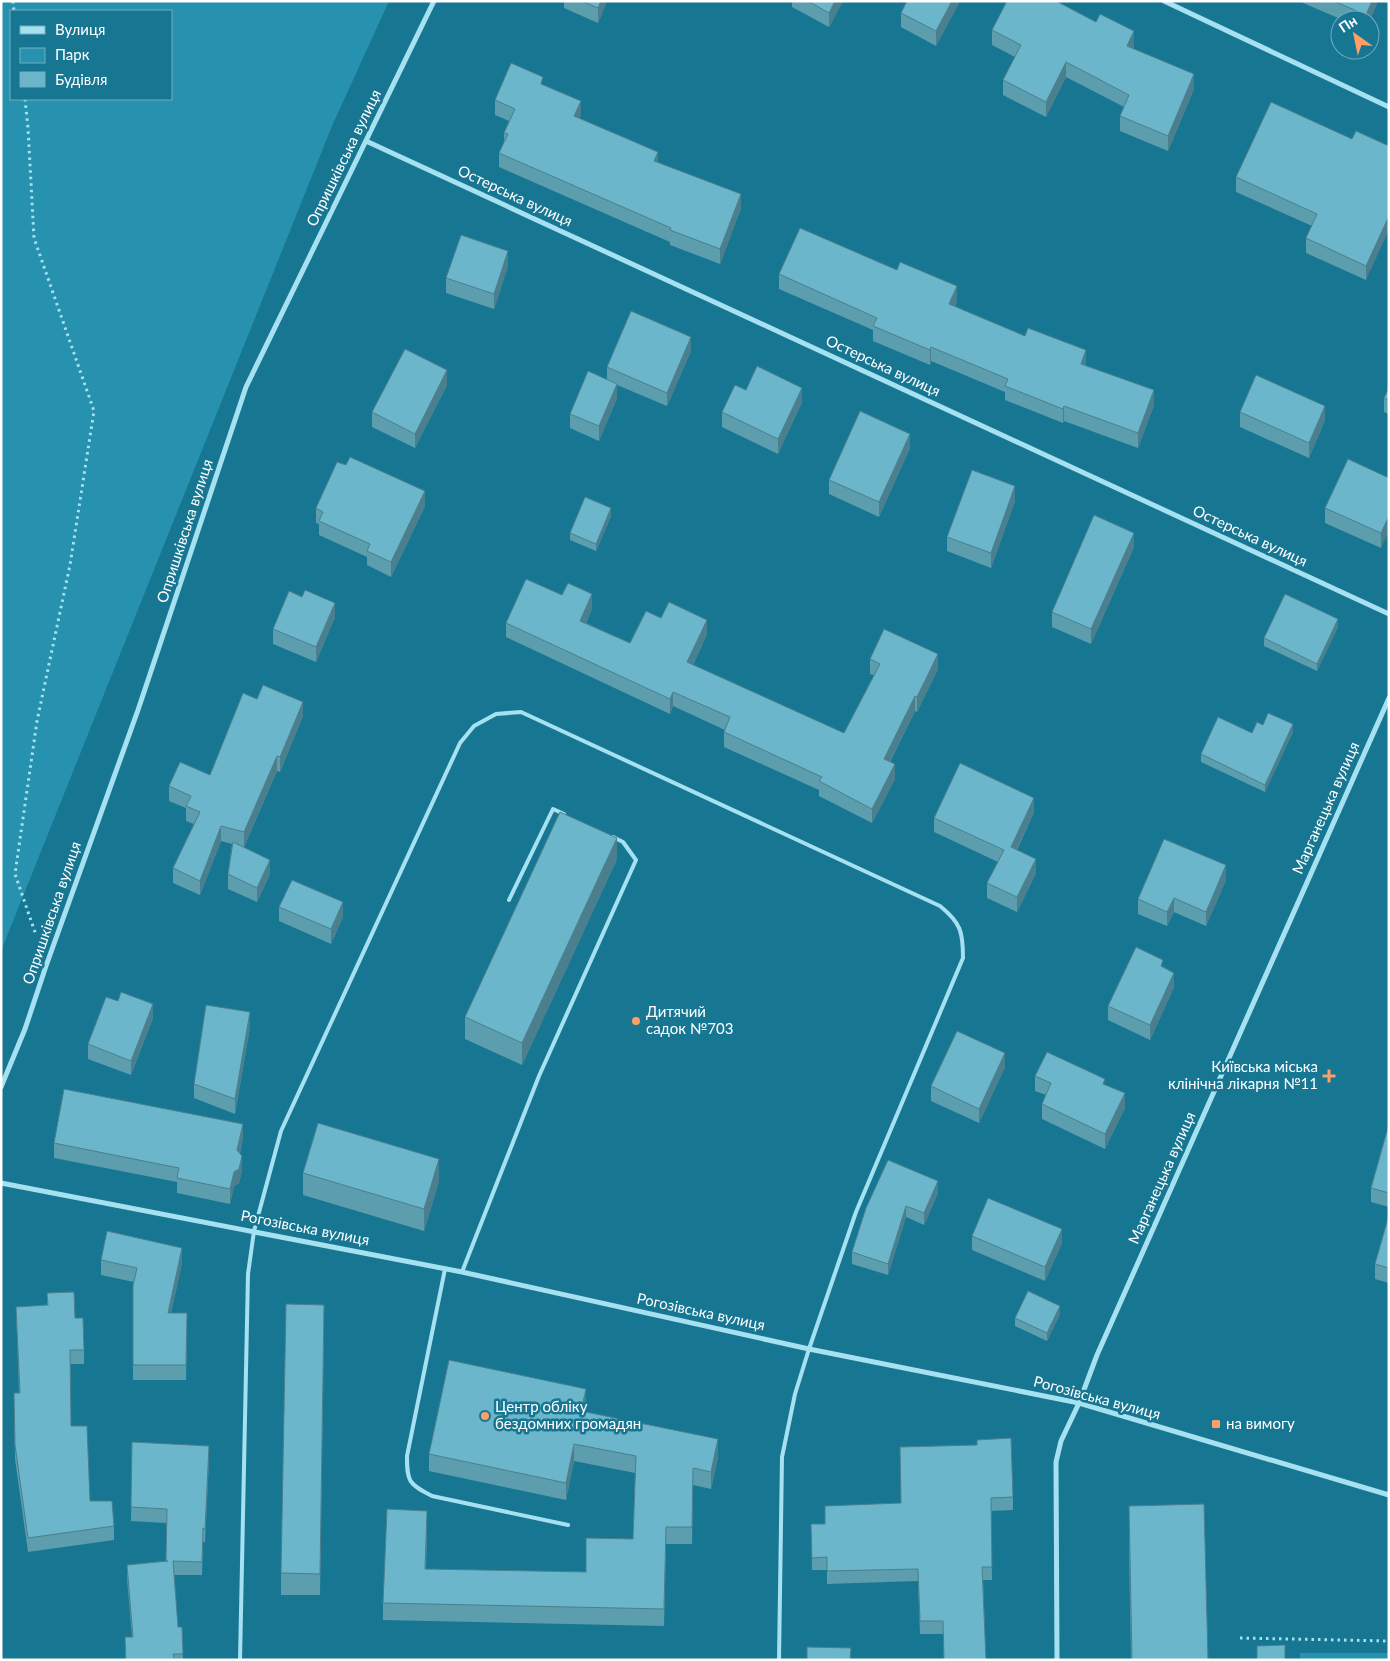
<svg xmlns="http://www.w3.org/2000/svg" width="1390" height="1661" viewBox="0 0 1390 1661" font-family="Lato,sans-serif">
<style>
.green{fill:#2692af;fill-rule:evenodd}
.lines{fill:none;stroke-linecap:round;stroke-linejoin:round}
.path{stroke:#a6e1f1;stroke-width:3;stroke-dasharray:2.5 4;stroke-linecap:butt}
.lane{stroke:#a6e1f1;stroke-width:4}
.street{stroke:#a6e1f1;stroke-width:5}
.wall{fill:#5c9dae}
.shaded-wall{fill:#4b7f8d}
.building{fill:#6bb6ca;stroke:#4b7f8d}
.poi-dot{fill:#ff9f65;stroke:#177793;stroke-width:2}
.labels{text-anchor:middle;stroke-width:5;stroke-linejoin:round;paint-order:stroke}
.street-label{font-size:15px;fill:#fff;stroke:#177793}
.poi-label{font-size:15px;fill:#fff;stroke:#177793;text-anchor:start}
</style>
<rect width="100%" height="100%" fill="#177793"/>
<path class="green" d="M 1,1 L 389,1 L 332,126 L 1,951 ZM 11,11 L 171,11 L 171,99 L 11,99 Z
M 1300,1653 L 1389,1653 L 1389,1660 L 1300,1660 Z"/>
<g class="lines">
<path class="path" d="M 13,1 L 14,11
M 25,99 L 28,128 L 34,238 L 94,411 L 70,565 L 37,721 L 15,874 L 36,935
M 1240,1638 L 1389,1641"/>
<path class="lane" d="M 509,900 L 553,809 L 564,814
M 445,1269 L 407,1456 C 407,1481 408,1484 432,1496 L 568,1525
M 462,1272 L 539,1076 L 636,860 L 623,842 L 613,837
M 240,1660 L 248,1274 L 254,1231 L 281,1131 L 460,743 L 474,726 L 496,714 L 521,712 L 940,906 C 961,923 963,932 963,958 L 856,1212 L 809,1349 L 795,1394 L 782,1457 L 779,1660"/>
<path class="street" d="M 1164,1 L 1389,107
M 366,141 L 1389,614
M 1,1087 L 25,1029 L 46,966 L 138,710 L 246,387 L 434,1
M 1,1183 L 462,1272 L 809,1349 L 1079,1403 L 1389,1495
M 1057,1660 L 1056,1462 L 1061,1441 L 1079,1403 L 1097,1355 L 1389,698"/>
</g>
<path class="wall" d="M 564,1 L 607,1 L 598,23 L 564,8 Z
M 792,1 L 843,1 L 829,27 L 792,7 Z
M 960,1 L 936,46 L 901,27 L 901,13 Z
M 1303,1 L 1378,1 L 1370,20 L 1343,20 L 1303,3 Z
M 992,30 L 1134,46 L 1133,49 L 1194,89 L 1168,151 L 1120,131 L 1120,116 L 1124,107 L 1066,77 L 1046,117 L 1003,95 L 1003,80 L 1015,57 L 992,45 Z
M 543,85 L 581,115 L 579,118 L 741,208 L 720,264 L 670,245 L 670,242 L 499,167 L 499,153 L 504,142 L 504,133 L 509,121 L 495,115 L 495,100 Z
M 1352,139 L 1389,146 L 1366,280 L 1306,253 L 1306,238 L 1312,226 L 1236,192 L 1236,177 Z
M 508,266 L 494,309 L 446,293 L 446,278 Z
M 779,274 L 957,300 L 955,306 L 1086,365 L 1086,366 L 1154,405 L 1138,448 L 1064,421 L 1063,423 L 1005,400 L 1005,392 L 931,361 L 930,365 L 873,341 L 873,330 L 779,289 Z
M 691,351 L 667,406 L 617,385 L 617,398 L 599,441 L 570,428 L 570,414 L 607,379 L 607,367 Z
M 447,385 L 415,448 L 372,427 L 372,412 Z
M 1389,388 L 1389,414 L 1384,412 L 1384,398 Z
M 802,402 L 778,454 L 722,427 L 722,412 Z
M 1240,412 L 1325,420 L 1309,458 L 1240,427 Z
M 910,448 L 879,517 L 829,494 L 829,480 Z
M 1389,478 L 1381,548 L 1325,523 L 1325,508 Z
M 1015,501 L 991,568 L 947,551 L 947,537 Z
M 425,506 L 391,577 L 367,565 L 367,557 L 319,535 L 319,524 L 316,523 L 316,508 Z
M 611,516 L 596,551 L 570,540 L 570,533 Z
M 1134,547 L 1091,644 L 1052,627 L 1052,612 Z
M 562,595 L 592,609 L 586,623 L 630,643 L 661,618 L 707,634 L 693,665 L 844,733 L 874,675 L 870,674 L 870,659 L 938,669 L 917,712 L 915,711 L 890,762 L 895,779 L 872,823 L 819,796 L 819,790 L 724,747 L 724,732 L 725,730 L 673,706 L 670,714 L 506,637 L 506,623 Z
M 302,597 L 335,617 L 316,662 L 273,644 L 273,629 Z
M 1338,627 L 1317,671 L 1264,646 L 1264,638 Z
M 257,699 L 303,716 L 280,772 L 277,771 L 244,847 L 270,874 L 257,902 L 228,889 L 228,874 L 232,844 L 221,841 L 200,895 L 173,883 L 173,868 L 194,824 L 186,821 L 186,808 L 169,801 L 169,786 L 210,775 Z
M 1293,732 L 1265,792 L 1201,762 L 1201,754 L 1252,733 Z
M 1034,812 L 1017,850 L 1036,873 L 1017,912 L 987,898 L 987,883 L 998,862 L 934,832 L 934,818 Z
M 617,859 L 522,1065 L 465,1039 L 465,1017 Z
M 1226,880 L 1206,926 L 1174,912 L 1167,926 L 1138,914 L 1138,899 Z
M 279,907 L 343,917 L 331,944 L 279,921 Z
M 1174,987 L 1150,1040 L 1108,1020 L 1108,1006 Z
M 118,1001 L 153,1018 L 131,1075 L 88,1059 L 88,1044 Z
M 250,1027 L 235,1114 L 194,1098 L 194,1084 Z
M 1005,1067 L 979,1123 L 931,1101 L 931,1086 Z
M 1035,1076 L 1105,1085 L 1125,1108 L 1105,1149 L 1042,1119 L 1042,1104 L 1046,1095 L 1035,1091 Z
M 1389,1124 L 1389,1207 L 1371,1202 L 1371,1188 Z
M 243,1138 L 240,1153 L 242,1170 L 239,1183 L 234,1186 L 230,1204 L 177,1193 L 177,1182 L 54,1158 L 54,1143 Z
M 303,1173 L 439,1181 L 424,1231 L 303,1195 Z
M 938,1193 L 924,1225 L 906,1217 L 888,1275 L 852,1264 L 852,1252 L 866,1208 Z
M 1389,1215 L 1389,1283 L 1375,1279 L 1375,1264 Z
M 972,1236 L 1062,1243 L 1045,1281 L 972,1250 Z
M 101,1260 L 182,1263 L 171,1313 L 187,1313 L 186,1380 L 133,1380 L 133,1286 L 134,1282 L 101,1275 Z
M 47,1293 L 75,1318 L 84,1350 L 84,1364 L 70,1364 L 71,1426 L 90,1501 L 114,1526 L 114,1540 L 28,1552 L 15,1459 L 14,1393 L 19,1393 L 16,1307 L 47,1305 Z
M 1060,1314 L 1047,1341 L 1015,1326 L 1015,1318 Z
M 324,1326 L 320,1595 L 281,1595 L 281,1573 Z
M 586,1406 L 585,1412 L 718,1457 L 711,1489 L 693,1485 L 692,1544 L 666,1544 L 664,1626 L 383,1620 L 383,1603 L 427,1528 L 426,1569 L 586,1572 L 633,1539 L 635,1473 L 574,1461 L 566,1500 L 429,1471 L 429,1454 Z
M 132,1442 L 209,1460 L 205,1542 L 203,1542 L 202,1575 L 174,1575 L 178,1627 L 182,1627 L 183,1660 L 125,1660 L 125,1637 L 132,1637 L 127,1578 L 127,1565 L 166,1561 L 166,1523 L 131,1521 Z
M 1013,1497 L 1013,1510 L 991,1511 L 992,1580 L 983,1580 L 986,1660 L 944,1660 L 943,1634 L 920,1634 L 918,1581 L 827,1584 L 827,1570 L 812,1570 L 811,1524 L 825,1524 L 901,1503 Z
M 1129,1506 L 1208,1660 L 1131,1660 L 1129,1556 Z"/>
<path class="shaded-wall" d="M 601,1 L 607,1 L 598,23 L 598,8 Z
M 835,1 L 843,1 L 829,27 L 829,13 Z
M 952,1 L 960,1 L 936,46 L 936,31 Z
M 1372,1 L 1378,1 L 1370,20 L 1366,20 L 1366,15 Z
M 1134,31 L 1134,46 L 1127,61 L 1127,46 Z
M 1066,62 L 1066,77 L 1046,117 L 1046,102 Z
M 1194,74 L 1194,89 L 1168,151 L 1168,136 Z
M 581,101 L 581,115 L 574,131 L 574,116 Z
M 658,152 L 658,166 L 654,161 Z
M 741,194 L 741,208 L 720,264 L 720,249 Z
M 1389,216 L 1389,230 L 1366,280 L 1366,266 Z
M 508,251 L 508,266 L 494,309 L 494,294 Z
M 957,286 L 957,300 L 949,319 L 949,304 Z
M 691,337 L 691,351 L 667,406 L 667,393 Z
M 931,347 L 931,361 L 930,365 L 930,350 Z
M 1086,350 L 1086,365 L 1081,378 L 1081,364 Z
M 447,370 L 447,385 L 415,448 L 415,434 Z
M 617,384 L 617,398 L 599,441 L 599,426 Z
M 802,388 L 802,402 L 778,454 L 778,439 Z
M 1154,390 L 1154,405 L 1138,448 L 1138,433 Z
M 1064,406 L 1064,421 L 1063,423 L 1063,409 Z
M 1325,406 L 1325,420 L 1309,458 L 1309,443 Z
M 910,434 L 910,448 L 879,517 L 879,502 Z
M 1015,486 L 1015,501 L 991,568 L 991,553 Z
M 425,491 L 425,506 L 391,577 L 391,562 Z
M 611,508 L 611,516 L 596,551 L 596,544 Z
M 1389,516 L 1389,531 L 1381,548 L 1381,533 Z
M 1134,533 L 1134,547 L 1091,644 L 1091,629 Z
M 592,594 L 592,609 L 580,635 L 580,621 Z
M 335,603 L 335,617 L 316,662 L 316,647 Z
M 1338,619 L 1338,627 L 1317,671 L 1317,664 Z
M 707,620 L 707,634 L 687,677 L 687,662 Z
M 938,654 L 938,669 L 917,712 L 917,697 Z
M 673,692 L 673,706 L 670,714 L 670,699 Z
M 915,696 L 915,711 L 884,773 L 884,759 Z
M 303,702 L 303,716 L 280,772 L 280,757 Z
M 1293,724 L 1293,732 L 1265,792 L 1265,785 Z
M 277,756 L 277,771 L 244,847 L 244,832 Z
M 895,764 L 895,779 L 872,823 L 872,809 Z
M 1034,798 L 1034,812 L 1011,861 L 1011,847 Z
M 221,826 L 221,841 L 200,895 L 200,881 Z
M 617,838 L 617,859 L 522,1065 L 522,1043 Z
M 1036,859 L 1036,873 L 1017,912 L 1017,897 Z
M 270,860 L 270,874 L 257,902 L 257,888 Z
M 1226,865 L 1226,880 L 1206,926 L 1206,912 Z
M 1174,898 L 1174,912 L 1167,926 L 1167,912 Z
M 343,902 L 343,917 L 331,944 L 331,929 Z
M 1174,973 L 1174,987 L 1150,1040 L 1150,1025 Z
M 153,1004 L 153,1018 L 131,1075 L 131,1061 Z
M 250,1012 L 250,1027 L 235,1114 L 235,1099 Z
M 1005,1053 L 1005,1067 L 979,1123 L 979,1109 Z
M 1125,1093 L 1125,1108 L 1105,1149 L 1105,1134 Z
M 243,1124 L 243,1138 L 237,1165 L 237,1150 Z
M 242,1156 L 242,1170 L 239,1183 L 234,1186 L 230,1204 L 230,1189 L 234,1172 Z
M 439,1159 L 439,1181 L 424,1231 L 424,1209 Z
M 938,1181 L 938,1193 L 924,1225 L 924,1213 Z
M 906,1206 L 906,1217 L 888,1275 L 888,1264 Z
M 1062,1229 L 1062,1243 L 1045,1281 L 1045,1267 Z
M 182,1248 L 182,1263 L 168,1327 L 168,1313 Z
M 1060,1306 L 1060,1314 L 1047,1341 L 1047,1333 Z
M 586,1389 L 586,1406 L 581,1428 L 581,1411 Z
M 718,1439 L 718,1457 L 711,1489 L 711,1472 Z
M 574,1444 L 574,1461 L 566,1500 L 566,1483 Z
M 209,1446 L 209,1460 L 205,1542 L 205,1529 Z
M 427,1511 L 427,1528 L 425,1586 L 425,1569 Z"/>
<path class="building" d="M 582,1 L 601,1 L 598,8 Z
M 808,1 L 835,1 L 829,13 Z
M 907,1 L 952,1 L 936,31 L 901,13 Z
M 1007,1 L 1056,1 L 1096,22 L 1100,14 L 1134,31 L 1127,46 L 1194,74 L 1168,136 L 1120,116 L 1129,95 L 1066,62 L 1046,102 L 1003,80 L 1021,45 L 992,30 Z
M 1334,1 L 1372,1 L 1366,15 Z
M 511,63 L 543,77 L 541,84 L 581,101 L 574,116 L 658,152 L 654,161 L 741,194 L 720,249 L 670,230 L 671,228 L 499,153 L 508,134 L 504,133 L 515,109 L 495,100 Z
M 1271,102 L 1352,139 L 1356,131 L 1389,146 L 1389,216 L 1366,266 L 1306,238 L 1317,214 L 1236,177 Z
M 800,228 L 897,270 L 900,262 L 957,286 L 949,304 L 1025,336 L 1028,328 L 1086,350 L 1081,364 L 1154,390 L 1138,433 L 1064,406 L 1063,409 L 1005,386 L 1008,379 L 931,347 L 930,350 L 873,326 L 877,318 L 779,274 Z
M 461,235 L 508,251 L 494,294 L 446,278 Z
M 631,311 L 691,337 L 667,393 L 607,367 Z
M 405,349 L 447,370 L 415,434 L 372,412 Z
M 757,366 L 802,388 L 778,439 L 722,412 L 735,385 L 746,390 Z
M 588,371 L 617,384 L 599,426 L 570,414 Z
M 1256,375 L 1325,406 L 1309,443 L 1240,412 Z
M 1389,388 L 1389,400 L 1384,398 Z
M 860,411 L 910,434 L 879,502 L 829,480 Z
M 350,457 L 425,491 L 391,562 L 367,551 L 370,544 L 319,521 L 323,512 L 316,508 L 337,462 L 346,465 Z
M 1348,459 L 1389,478 L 1389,516 L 1381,533 L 1325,508 Z
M 972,470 L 1015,486 L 991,553 L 947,537 Z
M 585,497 L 611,508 L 596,544 L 570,533 Z
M 1094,515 L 1134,533 L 1091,629 L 1052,612 Z
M 526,579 L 562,595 L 568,583 L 592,594 L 580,621 L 630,643 L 646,611 L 661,618 L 669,602 L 707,620 L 687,662 L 844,733 L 880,664 L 870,659 L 884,629 L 938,654 L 917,697 L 915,696 L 884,759 L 895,764 L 872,809 L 819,781 L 822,777 L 724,732 L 730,717 L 673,692 L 670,699 L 506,623 Z
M 305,590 L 335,603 L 316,647 L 273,629 L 289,591 L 302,597 Z
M 1285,594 L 1338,619 L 1317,664 L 1264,638 Z
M 263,685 L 303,702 L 280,757 L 277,756 L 244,832 L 221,826 L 200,881 L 173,868 L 200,812 L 186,806 L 191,796 L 169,786 L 180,762 L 210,775 L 243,693 L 257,699 Z
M 1268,713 L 1293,724 L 1265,785 L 1201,754 L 1218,717 L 1252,733 L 1257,722 L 1263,725 Z
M 960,763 L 1034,798 L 1011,847 L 1036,859 L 1017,897 L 987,883 L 1004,850 L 934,818 Z
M 560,812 L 617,838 L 522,1043 L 465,1017 Z
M 1164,839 L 1226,865 L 1206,912 L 1174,898 L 1167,912 L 1138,899 Z
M 233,842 L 270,860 L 257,888 L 228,874 Z
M 292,880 L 343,902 L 331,929 L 279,907 Z
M 1136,947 L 1163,960 L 1161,966 L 1174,973 L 1150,1025 L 1108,1006 Z
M 121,992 L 153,1004 L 131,1061 L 88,1044 L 106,997 L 118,1001 Z
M 206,1005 L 250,1012 L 235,1099 L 194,1084 Z
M 957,1031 L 1005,1053 L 979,1109 L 931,1086 Z
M 1047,1052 L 1105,1079 L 1103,1084 L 1125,1093 L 1105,1134 L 1042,1104 L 1051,1083 L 1035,1076 Z
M 64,1089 L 243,1124 L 237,1150 L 242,1156 L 239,1169 L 234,1172 L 230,1189 L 177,1178 L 179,1168 L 54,1143 Z
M 318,1123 L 439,1159 L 424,1209 L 303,1173 Z
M 1389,1124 L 1389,1193 L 1371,1188 Z
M 888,1160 L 938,1181 L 924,1213 L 906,1206 L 888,1264 L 852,1252 L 866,1208 Z
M 988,1198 L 1062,1229 L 1045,1267 L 972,1236 Z
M 1389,1215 L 1389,1268 L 1375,1264 Z
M 107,1231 L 182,1248 L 168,1313 L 187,1313 L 186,1365 L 133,1365 L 133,1286 L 137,1268 L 101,1260 Z
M 1028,1291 L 1060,1306 L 1047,1333 L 1015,1318 Z
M 74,1292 L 75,1318 L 83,1318 L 84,1350 L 70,1350 L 71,1426 L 87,1426 L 90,1501 L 112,1501 L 114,1526 L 28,1538 L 15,1445 L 14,1393 L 20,1393 L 16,1307 L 48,1305 L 47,1293 Z
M 286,1304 L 324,1305 L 320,1574 L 281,1573 Z
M 449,1360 L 586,1389 L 581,1411 L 718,1439 L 711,1472 L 693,1468 L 692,1527 L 666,1527 L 664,1609 L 383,1603 L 387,1509 L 427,1511 L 425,1569 L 586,1572 L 586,1538 L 633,1539 L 636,1456 L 574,1444 L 566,1483 L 429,1454 Z
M 1011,1438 L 1013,1497 L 991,1498 L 992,1567 L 982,1567 L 986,1660 L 944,1660 L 943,1621 L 920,1621 L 918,1569 L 827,1571 L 827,1557 L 812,1558 L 811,1524 L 825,1524 L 825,1506 L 901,1503 L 900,1447 L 977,1445 L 977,1440 Z
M 132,1442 L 209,1446 L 205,1529 L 203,1528 L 202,1562 L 173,1561 L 178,1627 L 182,1627 L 183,1654 L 173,1654 L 174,1660 L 126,1660 L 125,1637 L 133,1637 L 127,1565 L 168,1561 L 166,1561 L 167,1509 L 131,1507 Z
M 1204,1504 L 1208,1660 L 1132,1660 L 1129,1506 Z
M 1285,1645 L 1285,1660 L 1257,1660 L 1257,1646 Z
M 807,1647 L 851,1648 L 850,1660 L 807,1660 Z"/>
<g class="poi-dot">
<circle cx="636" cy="1021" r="5"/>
<path d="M1326.5 1068.5h5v5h5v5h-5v5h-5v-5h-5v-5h5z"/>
<circle cx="485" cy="1416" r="5"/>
<rect x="1211" y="1419" width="10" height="10" rx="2.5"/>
</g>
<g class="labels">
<g class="street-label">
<text transform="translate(344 158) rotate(-64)" y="5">Опришківська вулиця</text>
<text transform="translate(515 196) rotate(25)" y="5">Остерська вулиця</text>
<text transform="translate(883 366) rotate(25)" y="5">Остерська вулиця</text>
<text transform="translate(185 531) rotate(-72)" y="5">Опришківська вулиця</text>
<text transform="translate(1250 536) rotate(25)" y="5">Остерська вулиця</text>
<text transform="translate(1326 808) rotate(-66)" y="5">Марганецька вулиця</text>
<text transform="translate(52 913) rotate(-71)" y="5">Опришківська вулиця</text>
<text transform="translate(1162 1178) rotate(-66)" y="5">Марганецька вулиця</text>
<text transform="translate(305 1228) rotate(11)" y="5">Рогозівська вулиця</text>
<text transform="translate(701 1312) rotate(12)" y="5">Рогозівська вулиця</text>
<text transform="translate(1097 1398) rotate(15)" y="5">Рогозівська вулиця</text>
</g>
<g class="poi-label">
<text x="646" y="1017">Дитячий<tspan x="646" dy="17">садок №703</tspan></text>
<text x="1318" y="1072" text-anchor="end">Київська міська<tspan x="1318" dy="17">клінічна лікарня №11</tspan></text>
<text x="495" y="1412">Центр обліку<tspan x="495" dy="17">бездомних громадян</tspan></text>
<text x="1226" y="1429">на вимогу</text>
</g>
</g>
<rect width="1390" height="1661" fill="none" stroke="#ffffff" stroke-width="5"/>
<rect x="10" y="10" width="162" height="90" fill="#177793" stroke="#74adbe"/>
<rect x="20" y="26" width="25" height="8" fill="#a6e1f1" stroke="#74adbe"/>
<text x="55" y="35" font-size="15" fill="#ffffff">Вулиця</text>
<rect x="20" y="48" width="25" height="15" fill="#2692af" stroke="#74adbe"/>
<text x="55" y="60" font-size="15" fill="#ffffff">Парк</text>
<rect x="20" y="72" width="25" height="15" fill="#6bb6ca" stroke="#74adbe"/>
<text x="55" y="85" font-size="15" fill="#ffffff">Будівля</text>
<g transform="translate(1355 35) rotate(327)"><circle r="24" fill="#177793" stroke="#74adbe"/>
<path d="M0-4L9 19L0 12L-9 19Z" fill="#ff9f65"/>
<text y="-8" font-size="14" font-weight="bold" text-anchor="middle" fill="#ffffff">Пн</text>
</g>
</svg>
